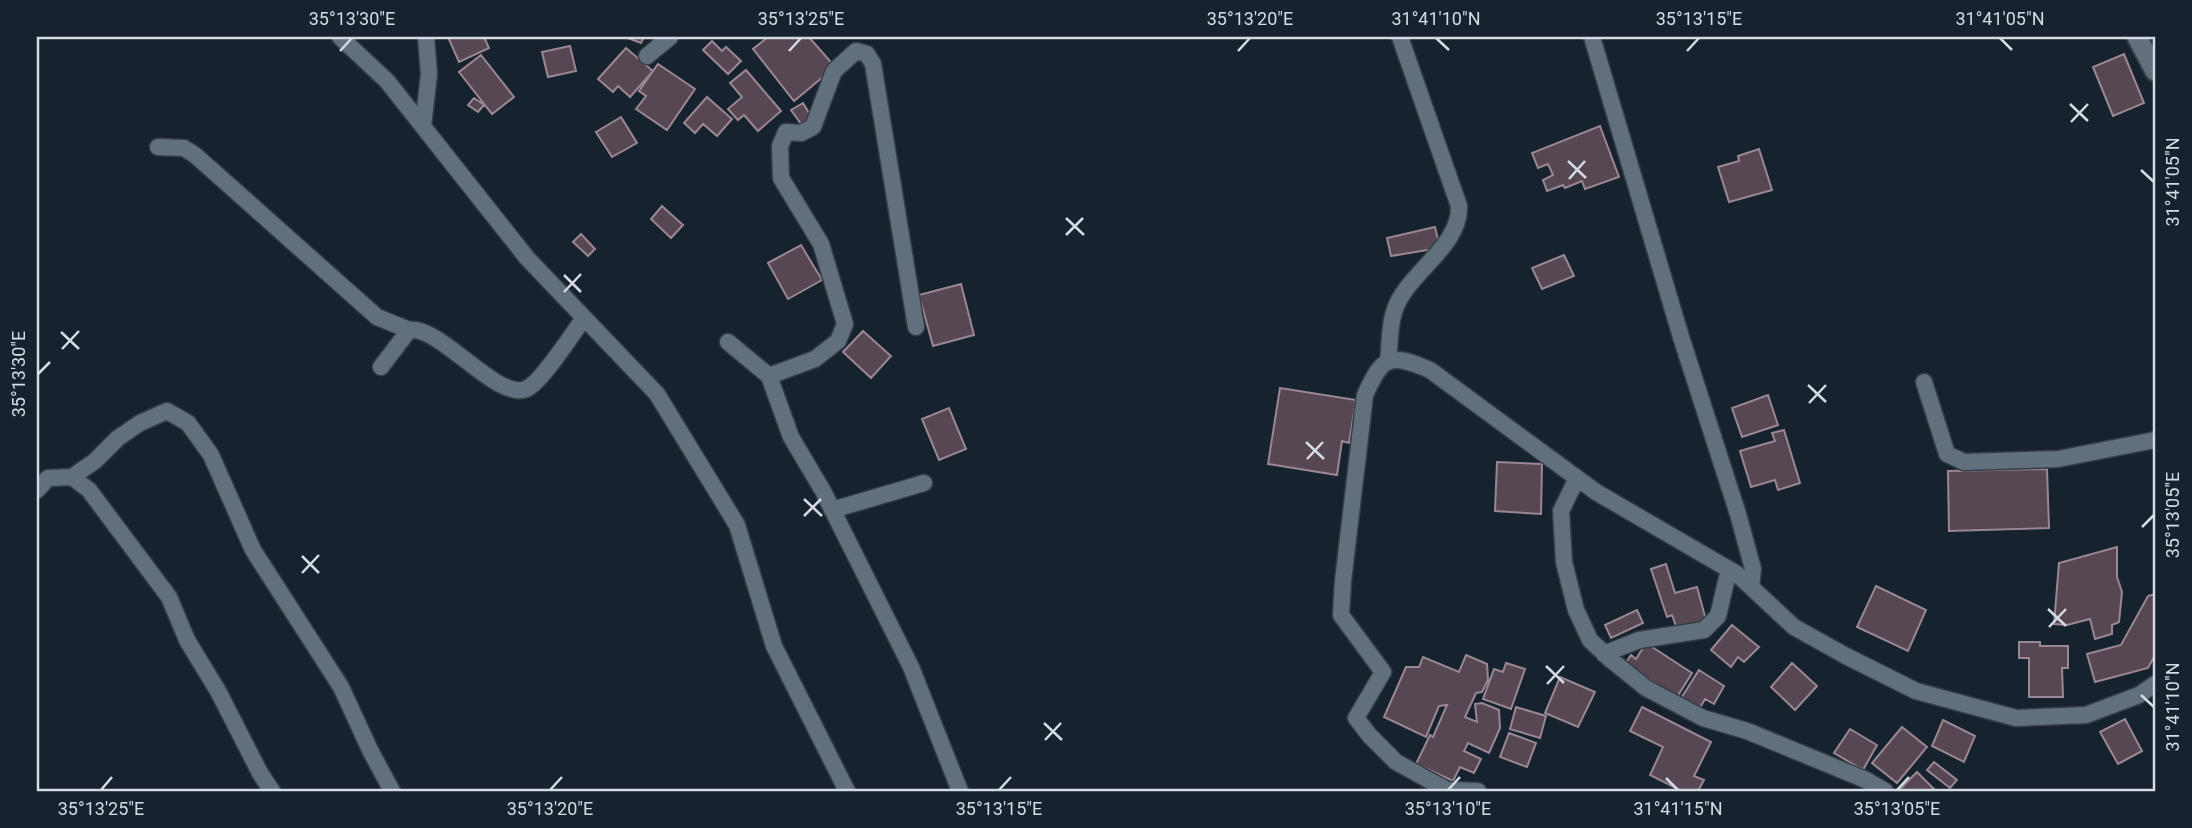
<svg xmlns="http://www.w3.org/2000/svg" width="2192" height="828" viewBox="0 0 2192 828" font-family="Roboto,sans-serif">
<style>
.building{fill:#574752;stroke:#9a8794;stroke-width:2}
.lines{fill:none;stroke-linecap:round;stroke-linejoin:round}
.minor-casing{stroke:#353d47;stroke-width:19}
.tertiary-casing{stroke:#353d47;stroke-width:23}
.minor{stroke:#62707e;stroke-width:16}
.tertiary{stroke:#62707e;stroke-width:19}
.ticks{fill:none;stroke:#d4dbe4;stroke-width:2.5}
.neatline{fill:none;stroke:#d4dbe4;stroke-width:2.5}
.ticks-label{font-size:18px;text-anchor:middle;fill:#d4dbe4}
</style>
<rect width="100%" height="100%" fill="#16222e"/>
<path class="building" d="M 448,37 L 484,37 L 489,48 L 459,62 Z
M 625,37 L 644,37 L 641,43 Z
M 768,37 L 809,37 L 835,67 L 794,101 L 753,49 Z
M 712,41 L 722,51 L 726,47 L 741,61 L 728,74 L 703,50 Z
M 570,46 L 576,71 L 548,77 L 542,52 Z
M 626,48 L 653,71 L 630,97 L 618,86 L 613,92 L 598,79 Z
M 2124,54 L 2144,103 L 2113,116 L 2093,67 Z
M 481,55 L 514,97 L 492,114 L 459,72 Z
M 658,64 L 695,89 L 667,130 L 636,109 L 646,96 L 639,91 Z
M 746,70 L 781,111 L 758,131 L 744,115 L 738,120 L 728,109 L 742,97 L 730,83 Z
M 707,97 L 732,119 L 717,136 L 703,124 L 695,133 L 684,123 Z
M 474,98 L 484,105 L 478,112 L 468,105 Z
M 803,103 L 812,118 L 801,124 L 791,110 Z
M 621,117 L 637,143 L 612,157 L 596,132 Z
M 1600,126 L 1619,177 L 1585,189 L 1582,181 L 1565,188 L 1563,185 L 1547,191 L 1543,180 L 1553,175 L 1548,164 L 1538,168 L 1532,153 Z
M 1759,149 L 1772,190 L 1729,202 L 1718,167 L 1739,161 L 1738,156 Z
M 662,206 L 683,225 L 671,238 L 651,219 Z
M 1435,227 L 1440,248 L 1391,256 L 1387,238 Z
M 581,234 L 595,249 L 588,256 L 573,242 Z
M 801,245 L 822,280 L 788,299 L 768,263 Z
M 1564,255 L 1574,276 L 1542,289 L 1532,268 Z
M 961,284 L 974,335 L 933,346 L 919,295 Z
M 863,331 L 891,356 L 871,378 L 843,352 Z
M 1280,388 L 1356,400 L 1349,443 L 1342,441 L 1337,475 L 1268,464 Z
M 1768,395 L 1778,425 L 1742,437 L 1732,408 Z
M 949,408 L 966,449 L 939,460 L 922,419 Z
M 1784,430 L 1800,483 L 1778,490 L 1775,480 L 1751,487 L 1740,451 L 1775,441 L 1772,433 Z
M 1497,462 L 1542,464 L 1541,514 L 1495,511 Z
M 2047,469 L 2049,528 L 1949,531 L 1948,471 Z
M 2117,547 L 2117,577 L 2122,592 L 2119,622 L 2112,625 L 2112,634 L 2095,639 L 2090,619 L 2067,625 L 2054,624 L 2059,563 Z
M 1666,564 L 1675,593 L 1697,587 L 1706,620 L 1677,629 L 1672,615 L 1667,617 L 1651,569 Z
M 1876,586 L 1926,610 L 1908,651 L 1857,627 Z
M 2155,594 L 2155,655 L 2148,668 L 2095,682 L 2087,654 L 2121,645 L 2148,596 Z
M 1637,610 L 1643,623 L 1611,638 L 1605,625 Z
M 1732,625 L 1759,647 L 1744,662 L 1738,657 L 1731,667 L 1711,650 Z
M 2019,642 L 2040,642 L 2040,646 L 2068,646 L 2068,668 L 2062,668 L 2063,697 L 2029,697 L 2029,658 L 2019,658 Z
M 1646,643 L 1692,673 L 1677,697 L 1625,664 L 1631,655 L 1636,659 Z
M 1466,655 L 1487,664 L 1488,680 L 1482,692 L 1476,693 L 1465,717 L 1477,722 L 1475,704 L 1482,703 L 1499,710 L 1500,728 L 1489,753 L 1468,743 L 1464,751 L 1481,759 L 1474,773 L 1460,767 L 1453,781 L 1416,764 L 1430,735 L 1433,737 L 1447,705 L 1439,706 L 1426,737 L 1384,717 L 1406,667 L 1419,667 L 1423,657 L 1459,672 Z
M 1506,663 L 1525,669 L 1511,709 L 1483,699 L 1494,669 L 1503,672 Z
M 1792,663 L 1817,686 L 1795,710 L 1771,687 Z
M 1699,670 L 1724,686 L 1714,704 L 1705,699 L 1697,713 L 1678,703 Z
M 1560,677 L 1595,692 L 1578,727 L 1545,713 Z
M 1516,707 L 1546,716 L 1540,738 L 1510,729 Z
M 1642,707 L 1711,742 L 1694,776 L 1704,780 L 1698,791 L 1682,791 L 1650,775 L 1663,747 L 1630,731 Z
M 2125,719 L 2142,751 L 2118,764 L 2100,732 Z
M 1943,720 L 1975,736 L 1964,762 L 1932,746 Z
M 1902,727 L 1927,747 L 1897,783 L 1872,763 Z
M 1850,729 L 1877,745 L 1863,770 L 1834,753 Z
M 1509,733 L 1536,743 L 1527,767 L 1500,757 Z
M 1934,762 L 1957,780 L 1950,788 L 1927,770 Z
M 1917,772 L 1936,791 L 1901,791 L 1899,790 Z"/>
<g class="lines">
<g class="minor-casing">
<path id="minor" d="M 340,37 L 387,81 L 527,258 L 657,394 L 737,525 L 774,646 L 847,791
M 1592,37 L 1681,337 L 1738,514 L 1753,569 L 1751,587
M 647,56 L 670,37
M 423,126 L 429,74 L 426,37
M 158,147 L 184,148 L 195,155 L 377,317 L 409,330
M 728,342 L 769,376 L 791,437 L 823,491 L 911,667 L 960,791
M 1388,362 C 1390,346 1389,327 1394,312 C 1405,274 1461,247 1459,206 L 1400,37
M 381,367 L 409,330 C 440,325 497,401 526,389 C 541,383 573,333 584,318
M 769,376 L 815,359 L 838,341 L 845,324 L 821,244 L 781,178 L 780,146 L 786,132 L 801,133 L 813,127 L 834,71 L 856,51 L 867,54 L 873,64 L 916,327
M 1924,382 L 1947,454 L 1964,462 L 2058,459 L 2155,440
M 72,477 L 95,461 L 118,438 L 140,423 L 167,411 L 188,423 L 211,455 L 253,550 L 341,687 L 370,750 L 392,791
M 1577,478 L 1561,511 L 1564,562 L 1576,610 L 1590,640 L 1610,659 L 1646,688 L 1703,718 L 1747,731 L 1866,780 L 1885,791
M 37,490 L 48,478 L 72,477 L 89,490 L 169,597 L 187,640 L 218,691 L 260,773 L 272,791
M 832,510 L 924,483
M 1604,654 L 1639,640 L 1704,630 L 1718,616 L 1729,569
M 1478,791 L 1447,790 L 1396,762 L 1370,736 L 1356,718 L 1383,672 L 1341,615 L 1343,581 L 1365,395 C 1383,355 1390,353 1430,370 L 1596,492 L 1737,574 L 1794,627 L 1846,656 L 1916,691 L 2016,718 L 2086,715 L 2139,695 L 2155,684"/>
</g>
<g class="tertiary-casing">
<path id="tertiary" d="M 2137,37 L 2155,71"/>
</g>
<use href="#minor" class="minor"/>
<use href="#tertiary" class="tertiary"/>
</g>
<path class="ticks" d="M 1436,38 L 1449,50M 2000,38 L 2012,50M 340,51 L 352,38M 789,51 L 801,38M 1238,51 L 1250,38M 1687,51 L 1699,38M 2070,104 L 2088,121M 2071,122 L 2088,104M 1568,161 L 1586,178M 2141,170 L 2154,182M 1569,179 L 1585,161M 1066,218 L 1084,235M 1066,235 L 1083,218M 564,275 L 581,292M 564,292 L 581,274M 61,332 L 79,349M 62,349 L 79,331M 38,374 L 50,362M 1808,385 L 1826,402M 1809,403 L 1826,385M 1306,442 L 1324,459M 1307,459 L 1323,442M 804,499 L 822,516M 804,516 L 821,499M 2142,527 L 2154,515M 302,556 L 319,573M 302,573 L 319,555M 2048,609 L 2066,626M 2049,627 L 2066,609M 1546,666 L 1564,683M 1547,684 L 1564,666M 2141,695 L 2154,707M 1044,723 L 1062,740M 1045,740 L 1061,723M 1666,778 L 1678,790M 101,790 L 112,777M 550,790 L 562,777M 999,790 L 1011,777M 1448,790 L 1460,777M 1897,790 L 1909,777"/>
<rect width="2192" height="828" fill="none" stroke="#16222e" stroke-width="77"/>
<rect x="38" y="38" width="2116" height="752" class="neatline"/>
<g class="ticks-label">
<text x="352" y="25">35°13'30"E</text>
<text x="801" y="25">35°13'25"E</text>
<text x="1250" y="25">35°13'20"E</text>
<text x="1436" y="25">31°41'10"N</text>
<text x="1699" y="25">35°13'15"E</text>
<text x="2000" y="25">31°41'05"N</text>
<text transform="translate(2173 182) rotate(-90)" y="6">31°41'05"N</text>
<text transform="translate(19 374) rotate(-90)" y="6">35°13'30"E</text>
<text transform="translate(2173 515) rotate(-90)" y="6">35°13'05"E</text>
<text transform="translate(2173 707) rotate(-90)" y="6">31°41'10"N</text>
<text x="101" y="815">35°13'25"E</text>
<text x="550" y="815">35°13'20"E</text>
<text x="999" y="815">35°13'15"E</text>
<text x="1448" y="815">35°13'10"E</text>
<text x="1678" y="815">31°41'15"N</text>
<text x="1897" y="815">35°13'05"E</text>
</g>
</svg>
